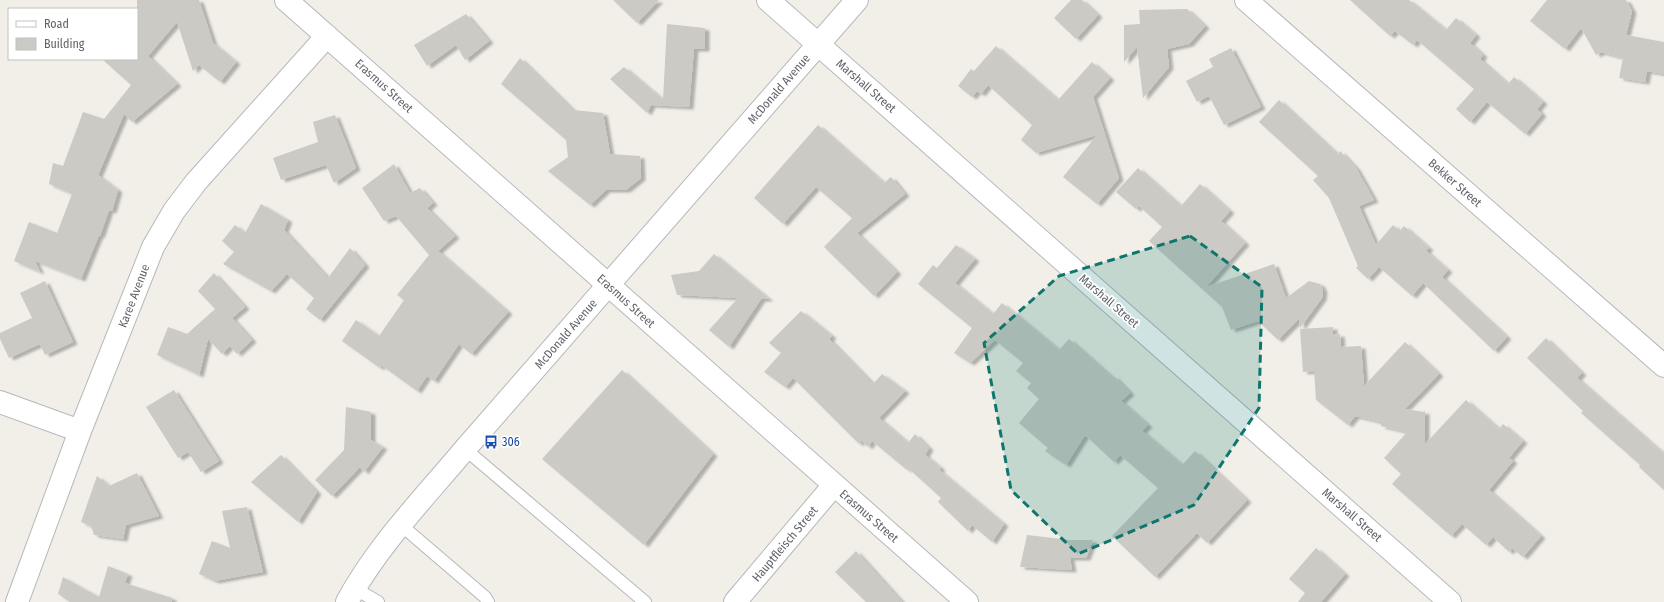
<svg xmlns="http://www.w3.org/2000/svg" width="1664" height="602" viewBox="0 0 1664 602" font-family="'Fira Sans Condensed',sans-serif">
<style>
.building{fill:#cccac5;filter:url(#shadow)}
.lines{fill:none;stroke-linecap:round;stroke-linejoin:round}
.lane-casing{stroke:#b5b8bc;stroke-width:14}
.street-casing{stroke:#b5b8bc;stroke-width:24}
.secondary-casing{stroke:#b6babf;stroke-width:24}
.lane{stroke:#fff;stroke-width:12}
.street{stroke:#fff;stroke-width:22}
.secondary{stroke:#fff;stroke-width:22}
.marked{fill:#0f766e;fill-opacity:0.2;stroke:#0f766e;stroke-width:3;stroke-dasharray:8 5;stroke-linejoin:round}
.labels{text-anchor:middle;stroke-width:3.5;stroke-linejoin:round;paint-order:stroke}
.street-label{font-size:12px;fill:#5f6368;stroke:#fff}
.transit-label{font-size:12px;fill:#164399;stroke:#fff;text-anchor:start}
</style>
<defs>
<filter id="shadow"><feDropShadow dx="4.5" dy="2.5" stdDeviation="1" flood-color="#0004"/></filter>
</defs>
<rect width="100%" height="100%" fill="#f1efe8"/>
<path class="building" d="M 137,0 L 199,0 L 213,43 L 236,62 L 220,82 L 199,65 L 193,71 L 177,22 L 148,56 L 177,84 L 132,122 L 124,114 L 98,175 L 118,190 L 112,211 L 109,210 L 100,236 L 99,235 L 81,279 L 35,261 L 40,272 L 14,261 L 29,222 L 57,233 L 72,194 L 49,184 L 53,163 L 63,166 L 83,112 L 104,119 L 131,85 L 102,59 L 137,59 Z
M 613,0 L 659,0 L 637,23 Z
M 1071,0 L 1082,0 L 1098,15 L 1076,39 L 1054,18 Z
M 1350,0 L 1409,0 L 1446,30 L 1456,18 L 1476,35 L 1470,43 L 1483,55 L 1480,59 L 1508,84 L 1514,77 L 1543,102 L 1537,109 L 1542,114 L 1525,134 L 1487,102 L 1470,122 L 1456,109 L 1474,89 L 1417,40 L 1413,45 L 1395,31 L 1390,36 Z
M 1547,0 L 1626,0 L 1632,11 L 1626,35 L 1664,42 L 1664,74 L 1647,71 L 1645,82 L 1619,78 L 1623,58 L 1601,52 L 1596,55 L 1581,28 L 1565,49 L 1530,21 Z
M 1187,9 L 1205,26 L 1189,44 L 1167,49 L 1169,67 L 1143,98 L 1137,47 L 1124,62 L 1124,25 L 1140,24 L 1139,10 Z
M 466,14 L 489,41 L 465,60 L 456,45 L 427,66 L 414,45 Z
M 667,24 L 705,28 L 705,49 L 694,49 L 689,107 L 651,105 L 647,113 L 610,79 L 624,67 L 663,100 Z
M 996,46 L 1058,100 L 1092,62 L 1110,78 L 1093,97 L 1119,178 L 1097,204 L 1063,177 L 1097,135 L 1036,153 L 1021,140 L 1032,125 L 988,85 L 981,94 L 977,91 L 972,97 L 958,86 L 971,69 L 974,71 Z
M 1231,48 L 1261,107 L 1224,125 L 1209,96 L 1197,102 L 1186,81 L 1213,67 L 1209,59 Z
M 520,58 L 573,110 L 603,113 L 610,154 L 640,156 L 641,178 L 626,190 L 606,190 L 590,205 L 548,171 L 568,157 L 566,140 L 501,84 Z
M 1279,100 L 1338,155 L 1340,151 L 1356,168 L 1374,200 L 1359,206 L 1376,245 L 1393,225 L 1400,231 L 1404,226 L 1429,248 L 1426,251 L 1448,270 L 1442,277 L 1507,337 L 1494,351 L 1423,283 L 1412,296 L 1379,267 L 1368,279 L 1356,268 L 1358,266 L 1329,198 L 1313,180 L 1318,176 L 1259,122 Z
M 335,115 L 356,168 L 334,183 L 326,165 L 281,180 L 273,158 L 318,142 L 313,122 Z
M 818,125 L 884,183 L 891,177 L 905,194 L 857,233 L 897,272 L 874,296 L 824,247 L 852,218 L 816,187 L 783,224 L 754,198 Z
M 394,164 L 410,193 L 420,188 L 433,203 L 427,208 L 455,236 L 438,251 L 508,312 L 471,354 L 459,344 L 434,381 L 427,376 L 417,391 L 381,365 L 380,368 L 342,341 L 356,320 L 379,336 L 404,300 L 397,295 L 429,255 L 396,216 L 384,221 L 362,188 Z
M 1138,168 L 1181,206 L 1200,184 L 1230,211 L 1221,221 L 1245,243 L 1206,287 L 1274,264 L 1286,298 L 1309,281 L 1320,284 L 1323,290 L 1322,298 L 1300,328 L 1299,319 L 1278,340 L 1258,321 L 1231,330 L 1222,307 L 1149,241 L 1162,227 L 1139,206 L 1136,209 L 1116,192 Z
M 261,204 L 288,220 L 284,230 L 328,278 L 350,248 L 365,265 L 320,320 L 306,309 L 314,298 L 287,274 L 271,291 L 223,264 L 234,252 L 222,241 L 235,225 L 245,233 Z
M 956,245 L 975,259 L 955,283 L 993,314 L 1002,303 L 1059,350 L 1069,339 L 1113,378 L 1114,376 L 1130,393 L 1121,401 L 1148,425 L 1142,431 L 1182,465 L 1195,451 L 1247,500 L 1207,543 L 1197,533 L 1155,577 L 1112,536 L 1158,488 L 1120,455 L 1114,462 L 1085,435 L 1066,465 L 1045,451 L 1048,448 L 1019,423 L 1039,399 L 1027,388 L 1031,383 L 1016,371 L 1023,363 L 995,340 L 970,363 L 954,353 L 972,328 L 918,284 L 933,265 L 937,268 Z
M 714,254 L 769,299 L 761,299 L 729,347 L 709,330 L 738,298 L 677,295 L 671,275 L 699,271 Z
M 214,273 L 245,307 L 232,318 L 252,340 L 237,354 L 230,346 L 222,354 L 208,339 L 199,375 L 157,355 L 168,327 L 187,334 L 215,309 L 198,291 Z
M 45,281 L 73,342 L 45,355 L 40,344 L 9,358 L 0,339 L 0,333 L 32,318 L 20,293 Z
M 801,311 L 832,336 L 829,339 L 873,384 L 882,374 L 905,391 L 879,418 L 908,443 L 915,434 L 929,448 L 925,455 L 941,468 L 939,470 L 1004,524 L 992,542 L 972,525 L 968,531 L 938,502 L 941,498 L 908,468 L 907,470 L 872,441 L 868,447 L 861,440 L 859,444 L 793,378 L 785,387 L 764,372 L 781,353 L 769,343 Z
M 1333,327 L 1333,335 L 1340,334 L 1341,347 L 1361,346 L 1364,386 L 1405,342 L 1439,374 L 1405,409 L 1424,412 L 1425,410 L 1425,444 L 1466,400 L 1499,429 L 1503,424 L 1523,441 L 1509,458 L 1513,461 L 1489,490 L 1541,536 L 1523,557 L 1512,548 L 1509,552 L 1493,537 L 1486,545 L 1462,524 L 1451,536 L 1392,484 L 1401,474 L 1384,458 L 1407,432 L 1381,426 L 1381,422 L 1355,416 L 1348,425 L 1316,400 L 1314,371 L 1303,372 L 1300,329 Z
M 1546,338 L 1582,373 L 1577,378 L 1664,454 L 1664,490 L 1639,467 L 1640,465 L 1581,413 L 1583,411 L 1527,358 Z
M 622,370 L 713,454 L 644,545 L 542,459 Z
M 174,390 L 219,461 L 201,472 L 188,452 L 178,458 L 146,407 Z
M 346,407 L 371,412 L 371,440 L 383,447 L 364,472 L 360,467 L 332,496 L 315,480 L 344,450 Z
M 281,455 L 317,492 L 298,522 L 251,482 Z
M 137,473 L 159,516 L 126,525 L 123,539 L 94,535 L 91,526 L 81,522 L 97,476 L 109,486 Z
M 247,507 L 263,572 L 215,581 L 199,574 L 212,541 L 230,548 L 222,511 Z
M 1027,535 L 1070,540 L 1093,540 L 1086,558 L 1070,558 L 1072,570 L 1020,567 Z
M 1316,548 L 1345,574 L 1321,602 L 1298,602 L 1305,593 L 1289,579 Z
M 856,551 L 902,602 L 866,602 L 835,572 Z
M 108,566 L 128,574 L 125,583 L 172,598 L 172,602 L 70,602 L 58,594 L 63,577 L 99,597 Z"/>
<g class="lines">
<g class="lane-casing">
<path id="lane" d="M 465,449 L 645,602
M 401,525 L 485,597 L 488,602
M 354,588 L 378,602"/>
</g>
<g class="street-casing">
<path id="street" d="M 286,0 L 967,602
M 1246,0 L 1664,366
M 0,402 L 80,431
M 17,602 L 80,431 L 153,247 L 174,211 L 196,182 L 327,36
M 347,602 C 377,546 424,498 465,449 L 857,0
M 735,602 L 834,485"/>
</g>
<g class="secondary-casing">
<path id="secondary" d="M 768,0 L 1450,602"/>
</g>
<use href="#lane" class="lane"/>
<use href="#street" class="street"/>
<use href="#secondary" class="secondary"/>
</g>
<path class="marked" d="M 1190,236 L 1262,287 L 1259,408 L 1194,505 L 1078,554 L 1011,490 L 984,343 L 1059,276 Z"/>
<defs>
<g id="bus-bare" transform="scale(1.08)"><path d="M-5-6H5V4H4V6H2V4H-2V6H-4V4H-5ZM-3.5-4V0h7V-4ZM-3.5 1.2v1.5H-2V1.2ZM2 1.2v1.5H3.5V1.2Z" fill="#1a4fb4" stroke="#fff" stroke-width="2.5" paint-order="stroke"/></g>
</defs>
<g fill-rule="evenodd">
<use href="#bus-bare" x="491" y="442"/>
</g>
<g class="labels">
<g class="street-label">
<text transform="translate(384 86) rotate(42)" y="4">Erasmus Street</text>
<text transform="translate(866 86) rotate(41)" y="4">Marshall Street</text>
<text transform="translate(779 89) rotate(-49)" y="4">McDonald Avenue</text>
<text transform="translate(1455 183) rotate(41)" y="4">Bekker Street</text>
<text transform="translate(134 296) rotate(-69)" y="4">Karee Avenue</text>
<text transform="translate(626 301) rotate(42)" y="4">Erasmus Street</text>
<text transform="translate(1109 301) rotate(41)" y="4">Marshall Street</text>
<text transform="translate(566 334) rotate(-49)" y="4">McDonald Avenue</text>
<text transform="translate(1352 515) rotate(41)" y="4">Marshall Street</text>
<text transform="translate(869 516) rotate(41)" y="4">Erasmus Street</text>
<text transform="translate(785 544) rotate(-50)" y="4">Hauptfleisch Street</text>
</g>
<g class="transit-label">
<text x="502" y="446">306</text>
</g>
</g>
<rect x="8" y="8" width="130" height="52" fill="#ffffff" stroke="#bfc1c3"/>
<rect x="16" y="21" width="20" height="6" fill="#ffffff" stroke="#bfc1c3"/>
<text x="44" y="28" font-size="12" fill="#5f6368">Road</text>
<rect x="16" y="38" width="20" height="12" fill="#cccac5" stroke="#bfc1c3"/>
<text x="44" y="48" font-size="12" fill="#5f6368">Building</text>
</svg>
